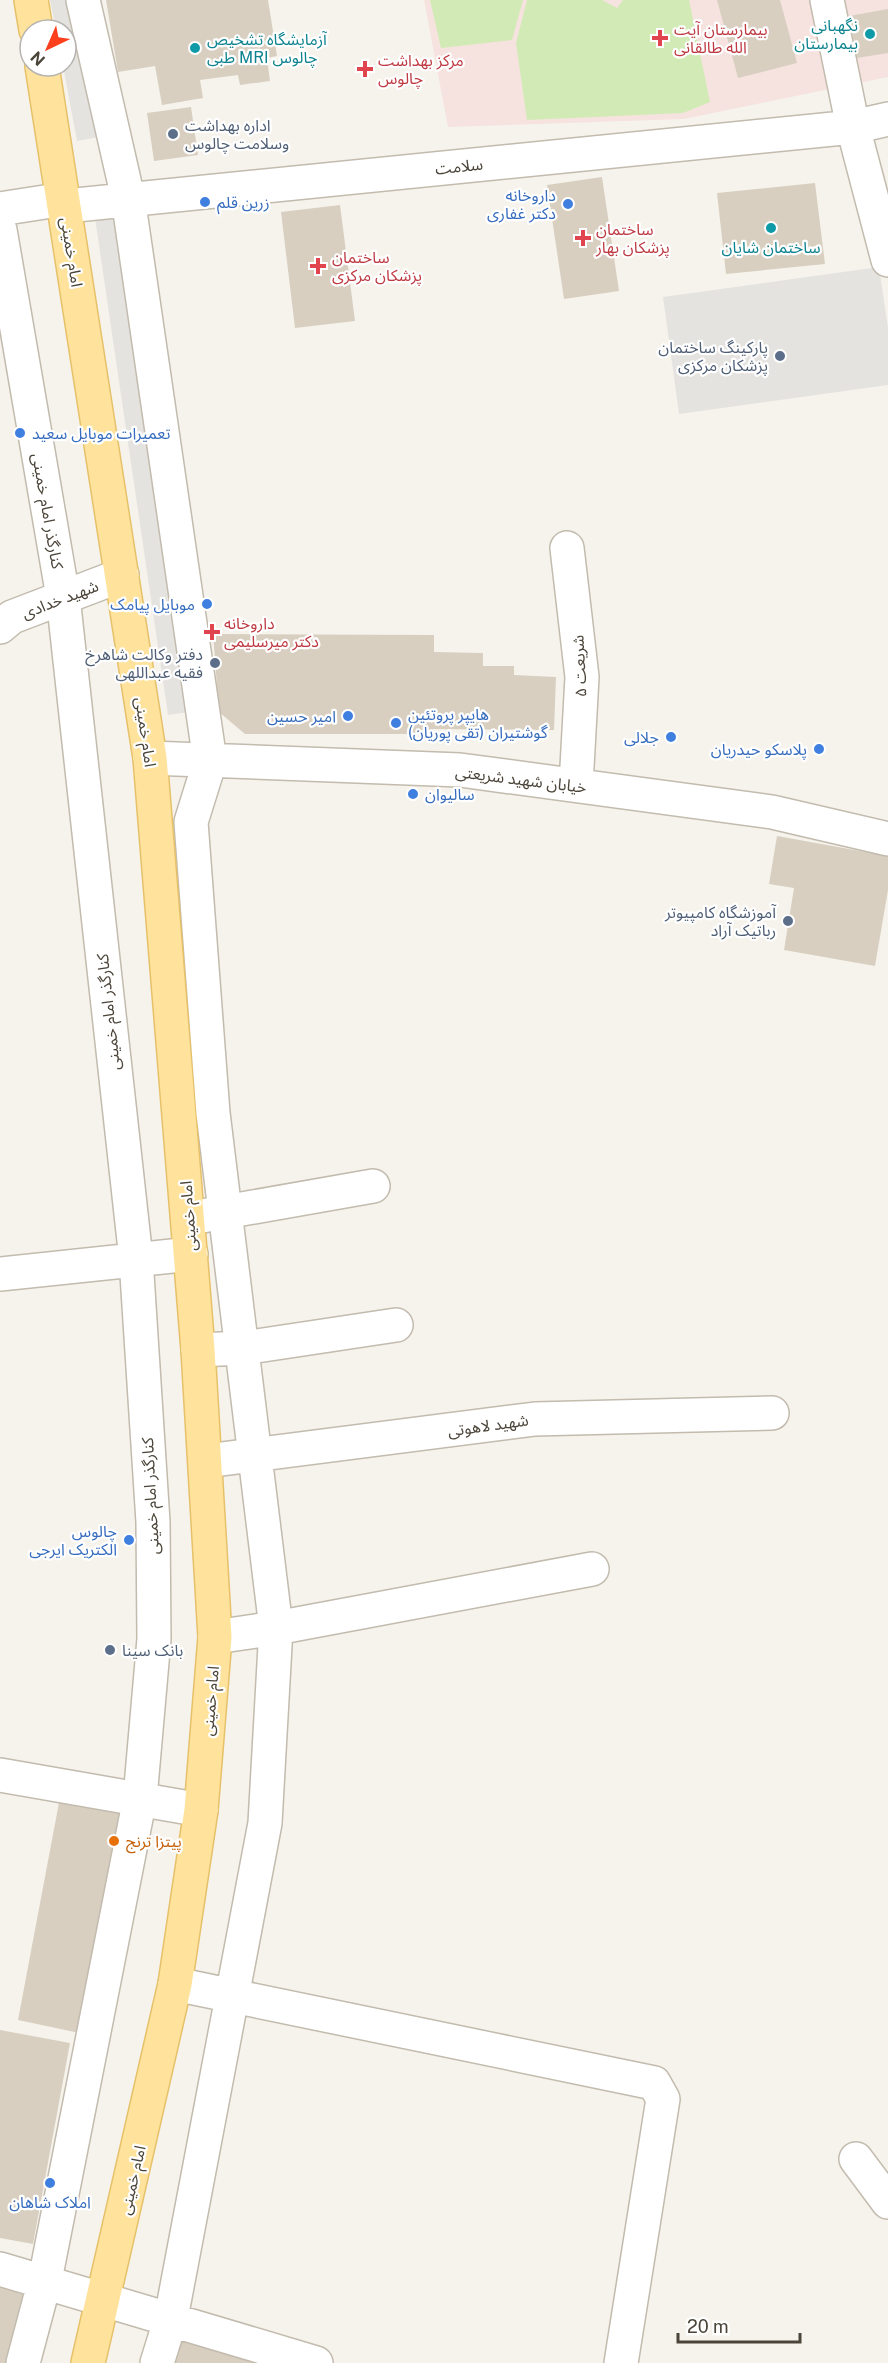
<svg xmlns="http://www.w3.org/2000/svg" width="888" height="2363" viewBox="0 0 888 2363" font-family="'Public Sans','Noto Sans Arabic',sans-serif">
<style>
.medical{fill:#f6e3e0}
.green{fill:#d2eab5}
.parking{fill:#e5e3e0}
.building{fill:#d8cfc1}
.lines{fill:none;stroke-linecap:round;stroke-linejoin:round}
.minor-casing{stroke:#c2bbae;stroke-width:36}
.major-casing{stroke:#e6c16a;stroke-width:36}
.minor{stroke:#fff;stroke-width:33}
.major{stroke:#ffe39c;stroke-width:33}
.culture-dot{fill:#0f9aa8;stroke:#fff;stroke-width:2}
.health-dot{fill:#e0444e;stroke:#fff;stroke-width:2}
.service-dot{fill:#5c6f8a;stroke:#fff;stroke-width:2}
.shop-dot{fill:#3f7fe0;stroke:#fff;stroke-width:2}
.food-dot{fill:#e8710a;stroke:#fff;stroke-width:2}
.labels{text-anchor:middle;stroke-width:4.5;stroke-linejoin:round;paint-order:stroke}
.culture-label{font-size:16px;fill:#0d838f;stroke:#fff;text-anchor:end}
.health-label{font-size:16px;fill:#be3a42;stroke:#fff;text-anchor:start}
.service-label{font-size:16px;fill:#4e5e75;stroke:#fff;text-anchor:end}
.street-label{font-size:16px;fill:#4b4439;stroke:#fff}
.shop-label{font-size:16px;fill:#366cbe;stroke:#fff;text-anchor:end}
.food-label{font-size:16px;fill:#c56008;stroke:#fff;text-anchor:start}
</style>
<rect width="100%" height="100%" fill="#f6f3ec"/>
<path class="medical" d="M 424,0 L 888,0 L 888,77 L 684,119 L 448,127 Z"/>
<path class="green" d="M 430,0 L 523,0 L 512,40 L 441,48 Z
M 527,0 L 602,0 L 617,8 L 623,0 L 689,0 L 710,102 L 683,113 L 527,120 L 516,43 Z"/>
<path class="parking" d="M 50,0 L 72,0 L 99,137 L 77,141 L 63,66 L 66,66 L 66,30 L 56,30 Z
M 117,215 L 190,712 L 168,715 L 95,218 Z
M 879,267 L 888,328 L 888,385 L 679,414 L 663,297 Z"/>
<path class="building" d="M 106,0 L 268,0 L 277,56 L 267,58 L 270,81 L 240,85 L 238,75 L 200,80 L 203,98 L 162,105 L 155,66 L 118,72 Z
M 717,0 L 780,0 L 797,63 L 738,78 Z
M 888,9 L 888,53 L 857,58 L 849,16 Z
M 191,107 L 198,155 L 154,161 L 147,113 Z
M 602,177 L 619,291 L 564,299 L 547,185 Z
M 815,183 L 825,264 L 726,274 L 717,193 Z
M 340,205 L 355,321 L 295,328 L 281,212 Z
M 213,634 L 434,635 L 434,652 L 483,653 L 483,666 L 514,666 L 514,675 L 556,677 L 554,730 L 433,729 L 433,734 L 245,734 L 219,712 Z
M 777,836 L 888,856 L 888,890 L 875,966 L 784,950 L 794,888 L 769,884 Z
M 61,1792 L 127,1805 L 84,2034 L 18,2020 Z
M 0,2030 L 70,2043 L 33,2244 L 0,2238 Z
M 0,2281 L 30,2288 L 10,2363 L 0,2363 Z
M 183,2331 L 281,2363 L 173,2363 Z"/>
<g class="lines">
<g class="minor-casing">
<path id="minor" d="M 83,0 L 128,198 L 210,761 L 191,822 L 213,1113 L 276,1628 L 265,1823 L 171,2318 L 157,2363
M 827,0 L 853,127 L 888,260
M 66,206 L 853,127 L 888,119
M 0,209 L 64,199
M 0,230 L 63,597 L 136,1259 L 153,1522 L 154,1639 L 140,1798 L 45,2280 L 23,2363
M 567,548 L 582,677 L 576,785
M 0,627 L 12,617 L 122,575
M 150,758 L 460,770 L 772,812 L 888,839
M 202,1216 L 373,1186
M 0,1274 L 191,1254
M 198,1350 L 243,1348 L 396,1325
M 206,1461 L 535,1419 L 772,1413
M 215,1637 L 276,1628 L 592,1569
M 0,1775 L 201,1810
M 175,1984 L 654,2083 L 663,2099 L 621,2363
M 856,2159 L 888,2202
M 0,2269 L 316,2363"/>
</g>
<g class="major-casing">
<path id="major" d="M 31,0 L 36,30
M 42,66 L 150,758 L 198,1350 L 215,1637 L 201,1810 L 175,1984 L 88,2363"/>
</g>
<use href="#minor" class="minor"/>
<use href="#major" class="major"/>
</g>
<g class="culture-dot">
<circle cx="870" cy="34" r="6"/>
<circle cx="195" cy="48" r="6"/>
<circle cx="771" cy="228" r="6"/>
</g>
<g class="health-dot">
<path d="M657 29h6v6h6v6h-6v6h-6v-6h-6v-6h6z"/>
<path d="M362 60h6v6h6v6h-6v6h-6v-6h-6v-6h6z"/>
<path d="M580 229h6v6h6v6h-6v6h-6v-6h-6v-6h6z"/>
<path d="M315 257h6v6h6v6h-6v6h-6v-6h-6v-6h6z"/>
<path d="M209 623h6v6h6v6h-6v6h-6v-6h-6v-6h6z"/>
</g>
<g class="service-dot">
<circle cx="173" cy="134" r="6"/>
<circle cx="780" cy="356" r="6"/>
<circle cx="215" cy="663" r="6"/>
<circle cx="788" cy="921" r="6"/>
<circle cx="110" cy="1650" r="6"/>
</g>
<g class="shop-dot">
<circle cx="205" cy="202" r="6"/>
<circle cx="568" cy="204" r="6"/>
<circle cx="20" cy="433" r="6"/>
<circle cx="207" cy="604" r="6"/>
<circle cx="348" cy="716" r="6"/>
<circle cx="396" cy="723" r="6"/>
<circle cx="671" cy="737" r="6"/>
<circle cx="819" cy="749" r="6"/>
<circle cx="413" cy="794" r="6"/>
<circle cx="129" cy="1540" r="6"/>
<circle cx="50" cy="2183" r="6"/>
</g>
<circle class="food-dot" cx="114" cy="1841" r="6"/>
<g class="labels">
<g class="culture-label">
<text x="858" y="31">نگهبانی<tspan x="858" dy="18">بیمارستان</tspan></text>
<text x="207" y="45" text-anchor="start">آزمایشگاه تشخیص<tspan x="207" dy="18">طبی MRI چالوس</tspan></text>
<text x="771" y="253" text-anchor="middle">ساختمان شایان</text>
</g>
<g class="health-label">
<text x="674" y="35">بیمارستان آیت<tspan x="674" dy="18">الله طالقانی</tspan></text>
<text x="378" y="66">مرکز بهداشت<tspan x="378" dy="18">چالوس</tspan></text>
<text x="596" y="235">ساختمان<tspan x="596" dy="18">پزشکان بهار</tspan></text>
<text x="332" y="263">ساختمان<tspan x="332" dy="18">پزشکان مرکزی</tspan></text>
<text x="224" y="629">داروخانه<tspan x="224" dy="18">دکتر میرسلیمی</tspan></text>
</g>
<g class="service-label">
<text x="185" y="131" text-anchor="start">اداره بهداشت<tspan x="185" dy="18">وسلامت چالوس</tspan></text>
<text x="768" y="353">پارکینگ ساختمان<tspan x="768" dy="18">پزشکان مرکزی</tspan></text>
<text x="203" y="660">دفتر وکالت شاهرخ<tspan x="203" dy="18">فقیه عبداللهی</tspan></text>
<text x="776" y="918">آموزشگاه کامپیوتر<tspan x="776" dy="18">رباتیک آراد</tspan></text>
<text x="122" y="1656" text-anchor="start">بانک سینا</text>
</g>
<g class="street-label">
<text transform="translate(459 166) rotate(-6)" y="6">سلامت</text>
<text transform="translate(72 252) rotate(81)" y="6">امام خمینی</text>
<text transform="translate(48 511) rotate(80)" y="6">کنارگذر امام خمینی</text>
<text transform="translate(60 599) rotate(-21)" y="6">شهید خدادی</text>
<text transform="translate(579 666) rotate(-93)" y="6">شریعت ۵</text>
<text transform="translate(146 732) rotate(82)" y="6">امام خمینی</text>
<text transform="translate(521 779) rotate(7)" y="6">خیابان شهید شریعتی</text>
<text transform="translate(108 1012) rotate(-96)" y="6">کنارگذر امام خمینی</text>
<text transform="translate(188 1216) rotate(-94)" y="6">امام خمینی</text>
<text transform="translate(488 1425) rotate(-8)" y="6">شهید لاهوتی</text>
<text transform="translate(150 1496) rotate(-93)" y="6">کنارگذر امام خمینی</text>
<text transform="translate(210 1701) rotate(-85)" y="6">امام خمینی</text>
<text transform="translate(132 2180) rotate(-77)" y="6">امام خمینی</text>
</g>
<g class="shop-label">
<text x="556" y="201">داروخانه<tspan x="556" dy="18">دکتر غفاری</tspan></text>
<text x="217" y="208" text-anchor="start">زرین قلم</text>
<text x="32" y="439" text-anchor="start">تعمیرات موبایل سعید</text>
<text x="195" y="610">موبایل پیامک</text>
<text x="408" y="720" text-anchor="start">هایپر پروتئین<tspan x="408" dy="18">گوشتیران (تقی پوریان)</tspan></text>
<text x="336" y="722">امیر حسین</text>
<text x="659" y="743">جلالی</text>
<text x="807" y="755">پلاسکو حیدریان</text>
<text x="425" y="800" text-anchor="start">سالیوان</text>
<text x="117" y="1537">چالوس<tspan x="117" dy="18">الکتریک ایرجی</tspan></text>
<text x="50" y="2208" text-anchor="middle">املاک شاهان</text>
</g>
<g class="food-label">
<text x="126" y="1847">پیتزا ترنج</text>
</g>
</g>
<g transform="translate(48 48) rotate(224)"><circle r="28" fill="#ffffff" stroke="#b7b4b0" stroke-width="1.5"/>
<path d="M0-4.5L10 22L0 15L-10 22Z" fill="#fc3f1d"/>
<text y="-9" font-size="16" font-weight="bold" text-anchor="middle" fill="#4b4439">N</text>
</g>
<path d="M678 2333v9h122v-9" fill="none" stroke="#4b4439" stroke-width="3"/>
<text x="687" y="2333" font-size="18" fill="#4b4439" stroke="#ffffff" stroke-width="4.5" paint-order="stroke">20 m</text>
</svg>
